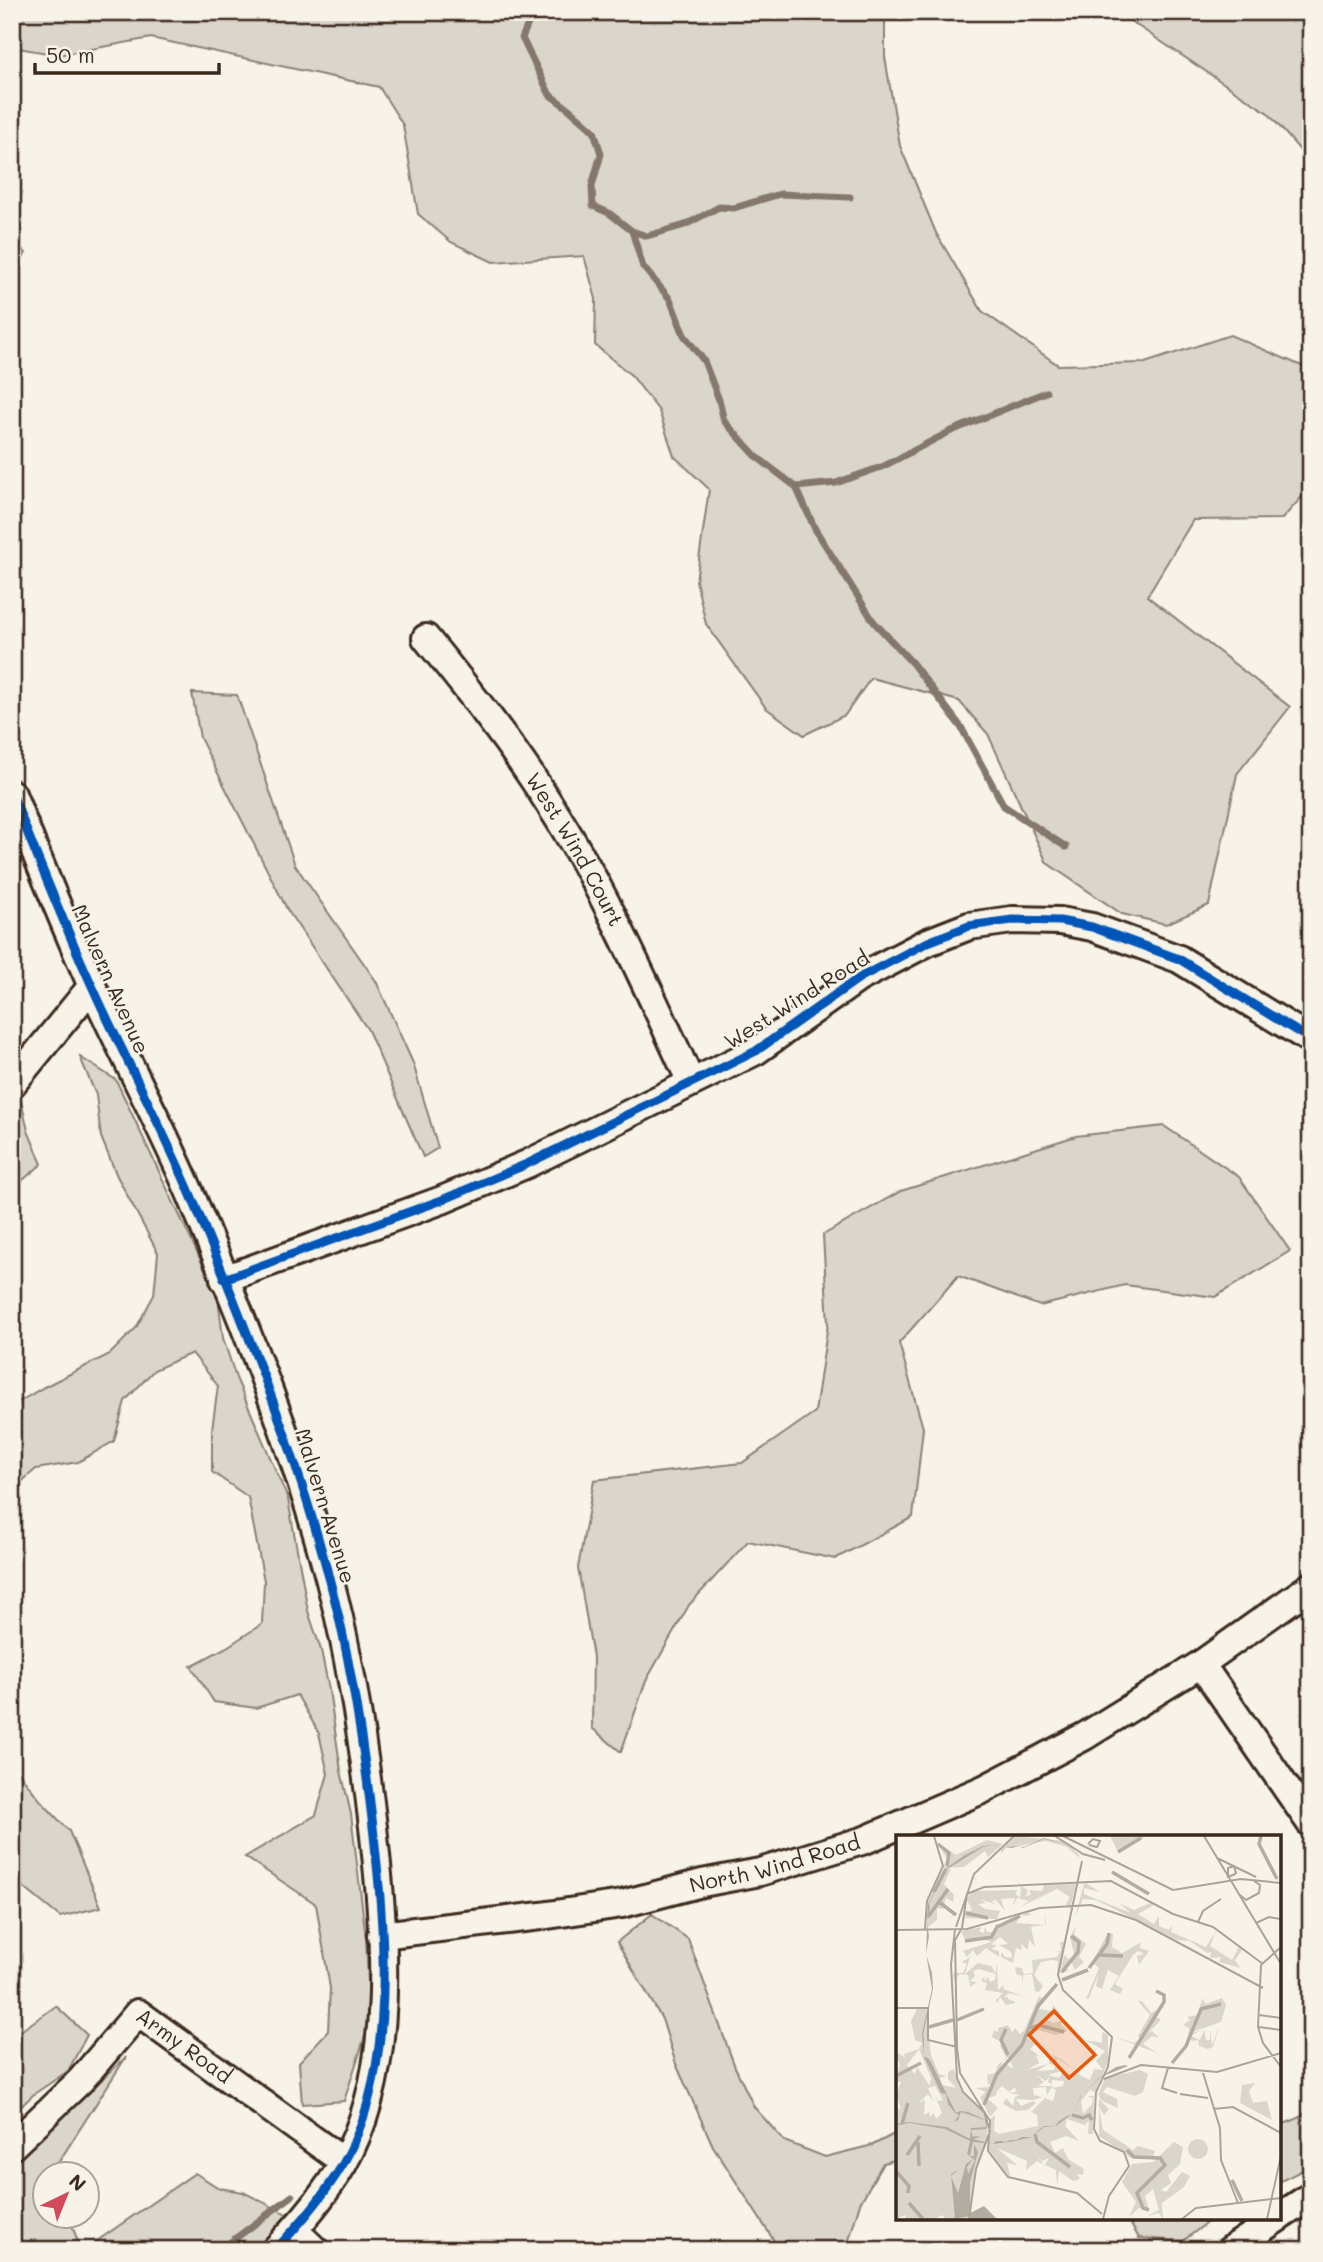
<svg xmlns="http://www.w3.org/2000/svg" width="1323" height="2262" viewBox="0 0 1323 2262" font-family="Mali,sans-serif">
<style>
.green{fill:#dbd6cb;stroke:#8b8074;stroke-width:2}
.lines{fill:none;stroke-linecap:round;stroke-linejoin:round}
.stream{stroke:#84786c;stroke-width:7}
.street-casing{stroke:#3b2a1e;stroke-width:32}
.street{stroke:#f7f3e8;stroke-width:26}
.cycleway-casing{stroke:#f7f3e8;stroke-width:13}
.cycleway{stroke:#0057b8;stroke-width:9}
.labels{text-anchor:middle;stroke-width:5;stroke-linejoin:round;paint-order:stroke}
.street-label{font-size:21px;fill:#3b2a1e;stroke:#f7f3e8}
.inset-river{fill:none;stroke:#b4aca0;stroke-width:3.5}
.inset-road{fill:none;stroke:#aca397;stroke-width:2}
.view{fill:#e8590c;fill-opacity:0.15;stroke:#e8590c;stroke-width:3.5}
.inset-edge{fill:none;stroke:#3b2a1e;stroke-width:3.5}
</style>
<rect width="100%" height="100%" fill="#f7f3e8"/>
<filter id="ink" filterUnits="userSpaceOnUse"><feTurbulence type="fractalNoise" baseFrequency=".0143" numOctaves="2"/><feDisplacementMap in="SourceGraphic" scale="14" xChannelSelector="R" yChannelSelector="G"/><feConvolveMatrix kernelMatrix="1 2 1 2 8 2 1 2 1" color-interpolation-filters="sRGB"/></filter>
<g filter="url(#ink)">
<path class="green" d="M 12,12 L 885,12 L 885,57 L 900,146 L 936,233 L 982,311 L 1058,365 L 1145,363 L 1230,335 L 1311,370 L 1311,487 L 1282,519 L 1193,520 L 1147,596 L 1290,707 L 1237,774 L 1209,905 L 1166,924 L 1122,914 L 1047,863 L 988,734 L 959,701 L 871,678 L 845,715 L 804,735 L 766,708 L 706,624 L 696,581 L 709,489 L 674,456 L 659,411 L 632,376 L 595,345 L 596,299 L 584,256 L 493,262 L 451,242 L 418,214 L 403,125 L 379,87 L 151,38 L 59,55 L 12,47 Z
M 1117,12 L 1311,12 L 1311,163 L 1268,113 Z
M 12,239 L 26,253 L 12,273 Z
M 192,693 L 237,695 L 295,865 L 376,981 L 413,1063 L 438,1148 L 423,1157 L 368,1030 L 288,911 L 200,738 Z
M 80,1057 L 116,1080 L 218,1297 L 223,1338 L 236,1378 L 288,1499 L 308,1611 L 321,1650 L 329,1690 L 341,1771 L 351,1814 L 366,1939 L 370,2021 L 344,2101 L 302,2104 L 299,2062 L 328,2031 L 330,1988 L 316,1904 L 245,1857 L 316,1815 L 328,1774 L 319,1733 L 297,1695 L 256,1708 L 214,1702 L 191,1666 L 227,1647 L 262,1624 L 264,1581 L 248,1497 L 212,1472 L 212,1429 L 218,1386 L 192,1353 L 154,1370 L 125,1401 L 114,1441 L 78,1462 L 36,1469 L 12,1490 L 12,1406 L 44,1387 L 110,1354 L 136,1328 L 154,1295 L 158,1253 L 117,1176 L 101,1137 L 96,1095 Z
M 20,1096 L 28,1131 L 42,1164 L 12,1189 L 12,1105 Z
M 1164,1126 L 1239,1177 L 1290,1251 L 1215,1297 L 1125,1285 L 1040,1306 L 958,1276 L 899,1343 L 923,1428 L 913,1517 L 835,1559 L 748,1541 L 689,1605 L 646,1681 L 621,1752 L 592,1728 L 593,1657 L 578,1568 L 594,1480 L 742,1463 L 815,1412 L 828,1324 L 823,1235 L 901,1191 L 1076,1136 Z
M 12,1764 L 41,1801 L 69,1831 L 101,1907 L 60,1917 L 12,1878 Z
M 652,1914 L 688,1939 L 735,2067 L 754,2107 L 784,2141 L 825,2157 L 873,2145 L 898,2132 L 898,2159 L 883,2163 L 860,2203 L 846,2250 L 780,2250 L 713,2146 L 676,2064 L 662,2019 L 617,1942 Z
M 56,2006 L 87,2035 L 68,2071 L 34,2094 L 12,2115 L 12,2037 Z
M 126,2057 L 53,2171 L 54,2174 L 46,2174 L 46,2216 L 69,2217 L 81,2250 L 12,2250 L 12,2164 Z
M 1311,2108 L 1311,2166 L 1279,2182 L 1279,2126 L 1299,2118 Z
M 195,2173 L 219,2188 L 243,2192 L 287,2214 L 285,2231 L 265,2250 L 84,2250 Z
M 1127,2218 L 1143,2218 L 1150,2223 L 1165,2218 L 1213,2218 L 1183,2241 L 1139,2238 Z"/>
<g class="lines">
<path class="stream" d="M 533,12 L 522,38 L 550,95 L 569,109 L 594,131 L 601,154 L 592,186 L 593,206 L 609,213 L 632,231 L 643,267 L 670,299 L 684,335 L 704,361 L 719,400 L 724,421 L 757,457 L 796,487 L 815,529 L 874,622 L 912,663 L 961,727 L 1004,806 L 1066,847
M 1310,12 L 1311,13
M 632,231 L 647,236 L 685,225 L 719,207 L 734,208 L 780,194 L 850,197
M 796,487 L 836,483 L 884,466 L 949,432 L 1046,392
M 220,2250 L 292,2196"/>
<g class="street-casing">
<g id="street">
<path id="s1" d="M 426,638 C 470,692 513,746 550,805 C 606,892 647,988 691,1082"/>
<path d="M 12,794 C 38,859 64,925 93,988 C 125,1059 163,1128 193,1200 C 247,1330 300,1460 334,1597 C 353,1672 364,1750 373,1827 C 385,1933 397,2069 343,2164 C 324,2196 300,2224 275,2250"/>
<path d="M 12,1084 L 92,986"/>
<path d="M 224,1279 L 442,1200 L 527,1164 L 756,1051 L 859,978 L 928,942 L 969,926 L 1012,920 L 1060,921 L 1092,927 L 1179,959 L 1311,1040"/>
<path d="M 1201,1664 L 1311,1824"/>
<path id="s2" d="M 381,1935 L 541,1916 L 622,1904 L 702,1883 L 760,1872 L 865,1840 L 984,1789 L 1085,1736 L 1201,1664 L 1311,1586"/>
<path id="s3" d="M 12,2146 L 81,2080 L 138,2013 L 344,2162"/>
<path d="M 1279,2217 L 1311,2196"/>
<path d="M 294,2230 L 315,2250"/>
<path d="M 1230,2250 L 1278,2218"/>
</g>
</g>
<use href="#street" class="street"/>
<g class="cycleway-casing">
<path id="cycleway" d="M 12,794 C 38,859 64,925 93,988 C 125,1059 163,1128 193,1200 C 247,1330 300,1460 334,1597 C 353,1672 364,1750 373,1827 C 385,1933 397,2069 343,2164 C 324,2196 300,2224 275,2250
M 224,1279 L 442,1200 L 527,1164 L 756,1051 L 859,978 L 928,942 L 969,926 L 1012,920 L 1060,921 L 1092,927 L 1179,959 L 1311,1040"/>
</g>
<use href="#cycleway" class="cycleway"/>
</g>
</g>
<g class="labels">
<g class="street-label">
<text dy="7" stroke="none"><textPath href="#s1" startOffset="259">West Wind Court</textPath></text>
<text transform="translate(110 979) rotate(66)" y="7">Malvern Avenue</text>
<text transform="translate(797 1000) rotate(-32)" y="7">West Wind Road</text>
<text transform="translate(325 1506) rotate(73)" y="7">Malvern Avenue</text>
<text dy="7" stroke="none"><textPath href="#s2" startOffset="401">North Wind Road</textPath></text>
<text dy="7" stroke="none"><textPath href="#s3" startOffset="240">Army Road</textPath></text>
</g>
</g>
<g transform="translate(896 1835)">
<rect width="385" height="385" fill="#f7f3e8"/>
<path d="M 116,1 L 92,22 L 89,16 L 68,32 L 47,33 L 51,24 L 41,7 L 60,20 L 91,5 L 107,9 ZM 119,1 L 168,6 L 185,22 L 172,12 L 150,6 L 110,13 L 105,19 L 105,13 ZM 214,1 L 213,1 L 251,1 L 222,17 ZM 47,34 L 55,34 L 48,49 L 58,60 L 57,67 L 50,63 L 47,74 L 41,73 L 41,85 L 31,93 L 31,70 ZM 180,49 L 174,74 L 170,69 L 174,62 L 161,54 L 124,72 L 133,66 L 121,63 L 116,72 L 119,63 L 105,64 L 109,76 L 100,65 L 95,66 L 101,70 L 84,64 L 90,68 L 82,69 L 89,74 L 104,76 L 101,84 L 69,83 L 69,77 L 76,75 L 70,63 L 79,56 L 122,55 L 119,58 L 124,63 L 125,51 L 132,55 L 130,61 L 135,60 L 133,55 L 146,56 L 148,50 ZM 188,49 L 191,49 L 204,57 L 188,53 L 188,59 L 235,78 L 223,68 L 238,75 L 254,68 L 258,70 L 242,79 L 258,89 L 263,81 L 263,91 L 273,95 L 276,90 L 275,97 L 310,112 L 320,96 L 314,111 L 336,125 L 343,112 L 346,115 L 339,125 L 344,133 L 323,127 L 325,122 L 314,123 L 315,117 L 311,118 L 294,106 L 281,105 L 200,65 L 187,64 L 179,82 ZM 132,77 L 135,80 L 125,81 L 120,88 L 149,90 L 149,77 L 150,89 L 149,90 L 135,92 L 139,112 L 133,104 L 132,115 L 125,109 L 126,115 L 120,113 L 117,128 L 105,122 L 105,117 L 110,122 L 116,123 L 115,117 L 103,110 L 112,109 L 104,102 L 95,109 L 101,111 L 95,114 L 103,116 L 103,122 L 90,113 L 81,121 L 77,115 L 71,122 L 67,116 L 95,107 L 84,102 L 70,107 L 65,96 L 86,92 L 83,96 L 88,98 L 89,91 L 91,97 L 98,97 L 100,89 L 111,89 ZM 180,91 L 178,99 L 190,109 L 183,122 L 188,127 L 179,135 L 175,126 L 169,133 L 173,135 L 164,139 L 168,120 L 173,124 L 178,119 L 174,102 ZM 212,98 L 217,99 L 216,112 L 226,118 L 245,107 L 244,113 L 253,116 L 243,130 L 241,121 L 248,119 L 242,116 L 237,120 L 219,149 L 227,154 L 224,159 L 214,155 L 223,141 L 212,135 L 206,154 L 200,151 L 202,140 L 193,163 L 190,164 L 203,133 L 198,129 L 193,133 ZM 170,105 L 161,140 L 162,126 L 155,125 L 145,127 L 138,140 L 147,151 L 143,157 L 139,156 L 136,139 L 127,140 L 126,151 L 126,141 L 120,139 L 121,146 L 119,132 L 126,133 L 128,139 L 137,138 L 136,125 L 161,122 L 164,117 L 159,117 L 165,116 L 164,108 ZM 74,122 L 69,139 L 82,128 L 95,131 L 100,138 L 101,126 L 102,155 L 107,150 L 108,154 L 128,162 L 113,158 L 108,162 L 112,162 L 113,165 L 118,166 L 119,168 L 110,170 L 104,162 L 101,168 L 100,165 L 107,158 L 89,155 L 91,148 L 85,146 L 88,142 L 89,146 L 92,142 L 94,147 L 99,145 L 100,139 L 83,134 L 77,136 L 79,141 L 74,146 L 81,147 L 74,152 L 72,140 L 64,139 L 58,146 L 57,138 L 67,138 L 71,129 L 66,127 ZM 143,161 L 148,164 L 143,174 L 156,176 L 157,170 L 163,177 L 149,184 L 157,188 L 167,185 L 165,190 L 172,196 L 160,200 L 142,195 L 131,202 L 139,209 L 134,214 L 145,222 L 140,220 L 143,228 L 131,235 L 152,229 L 141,236 L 158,235 L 159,230 L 153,229 L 153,221 L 155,228 L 159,223 L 154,219 L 165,224 L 174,231 L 177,234 L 161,223 L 161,233 L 169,235 L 152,240 L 163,243 L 166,238 L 174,241 L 178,237 L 194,245 L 198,234 L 207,235 L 200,226 L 209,216 L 189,205 L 206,208 L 206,197 L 212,200 L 212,227 L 199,257 L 194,255 L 185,266 L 187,279 L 196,269 L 197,263 L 191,261 L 198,261 L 197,299 L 192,299 L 193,285 L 189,290 L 171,284 L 169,291 L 183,306 L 170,301 L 154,307 L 159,318 L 167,313 L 172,324 L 188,334 L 187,340 L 181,339 L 184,344 L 177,346 L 163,336 L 161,351 L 160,335 L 149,330 L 153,323 L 146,326 L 139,318 L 148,330 L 141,326 L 130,335 L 131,326 L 101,313 L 121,330 L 111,328 L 115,344 L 93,317 L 94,284 L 99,280 L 98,296 L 103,299 L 142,291 L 141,280 L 135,277 L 151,261 L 150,252 L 137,253 L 138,260 L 146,262 L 138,265 L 120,264 L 125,271 L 137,266 L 140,268 L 132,275 L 120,276 L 107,269 L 110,263 L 117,271 L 119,262 L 124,260 L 113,258 L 120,257 L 119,252 L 113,257 L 106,251 L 102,255 L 109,258 L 101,255 L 100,261 L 91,263 L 102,273 L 94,282 L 84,262 L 90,257 L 79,253 L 95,252 L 98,248 L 92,250 L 91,240 L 99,238 L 102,230 L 107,226 L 104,236 L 109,229 L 118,234 L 112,222 L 107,226 L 110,222 L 104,211 L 107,208 L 96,202 L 98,195 L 102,197 L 102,193 L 112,190 L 116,197 L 119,193 L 124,199 L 128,196 ZM 140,240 L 150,246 L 153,242 L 152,247 L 156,249 L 156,245 L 168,246 L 167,251 L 156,253 L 160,255 L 157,266 L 149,263 L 157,251 L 142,251 L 148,247 ZM 307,163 L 309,169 L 326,163 L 330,170 L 325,187 L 299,196 L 294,199 L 305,195 L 295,201 L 304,205 L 308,195 L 310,205 L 314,205 L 314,194 L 316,210 L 324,189 L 317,212 L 312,214 L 303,211 L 302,205 L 296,206 L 292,202 L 293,193 L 287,190 L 294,185 L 291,182 L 301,180 ZM 242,166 L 246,166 L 255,178 L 261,175 L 263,177 L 258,180 L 265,185 L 252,198 L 256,196 L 263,203 L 256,201 L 247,209 L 261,218 L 224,204 L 219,202 L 238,208 L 244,204 L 242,201 L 254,180 ZM 30,173 L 35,220 L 43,239 L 50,241 L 44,243 L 46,250 L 60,253 L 52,244 L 52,237 L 58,234 L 64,254 L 86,275 L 92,290 L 90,311 L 80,332 L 72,384 L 50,384 L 46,380 L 39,384 L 10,384 L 9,380 L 0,384 L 0,273 L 5,274 L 0,260 L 5,247 L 0,246 L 4,229 L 0,222 L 3,218 L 9,223 L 8,219 L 23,214 L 26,208 L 19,205 L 15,186 L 21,174 ZM 23,214 L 35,243 L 34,251 L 21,232 L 19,239 L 11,230 ZM 39,251 L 47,265 L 42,266 L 38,258 L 46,278 L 40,284 L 38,278 L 34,282 L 33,277 L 28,280 L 29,265 L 23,268 L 32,259 L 38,267 L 32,253 ZM 244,235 L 252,239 L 247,257 L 239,261 L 211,252 L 207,257 L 221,264 L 222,273 L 206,266 L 202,260 L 209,243 ZM 359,248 L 353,256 L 357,268 L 371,266 L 376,285 L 344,268 L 346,250 ZM 203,264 L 213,274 L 208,280 L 203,272 L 207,295 L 237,315 L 242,311 L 259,316 L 257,322 L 235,323 L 203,301 ZM292 314a10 10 0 1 1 20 0a10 10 0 1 1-20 0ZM 278,307 L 287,312 L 284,329 L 272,340 L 275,348 L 265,355 L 270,357 L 286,337 L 294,341 L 288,352 L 266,368 L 267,384 L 263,378 L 251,381 L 263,375 L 257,354 L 249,361 L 253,375 L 243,373 L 233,382 L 240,367 L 226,347 L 236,329 L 257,327 Z" fill="#dbd6cb" fill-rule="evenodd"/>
<path d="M 148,3 L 166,8 L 181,19 L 185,23 L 166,8 L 148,4 L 127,13 L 123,11 L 116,13 L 98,10 L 87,12 L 48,36 L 33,69 L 34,72 L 31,88 L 33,101 L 30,119 L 36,138 L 37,154 L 27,200 L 28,203 L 28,222 L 32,223 L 35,227 L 60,278 L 64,276 L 72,277 L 90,285 L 91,291 L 90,294 L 75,295 L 77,302 L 80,301 L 84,302 L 77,304 L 97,309 L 100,306 L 106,306 L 109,307 L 114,305 L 120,305 L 126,302 L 136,302 L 145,293 L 148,291 L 159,291 L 163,286 L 171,281 L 176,279 L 185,260 L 204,242 L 220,232 L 229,230 L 232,231 L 205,242 L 186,259 L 176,279 L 160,291 L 148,292 L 136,302 L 119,306 L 98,309 L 77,307 L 74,321 L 78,321 L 78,309 L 82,317 L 74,347 L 74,378 L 88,371 L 101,384 L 74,384 L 74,381 L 59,384 L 55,339 L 60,336 L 62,335 L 55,341 L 62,358 L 70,329 L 77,324 L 71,332 L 72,339 L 79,325 L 71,319 L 74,306 L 49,294 L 13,288 L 3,290 L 0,289 L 12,287 L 51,292 L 74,304 L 75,293 L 90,292 L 89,285 L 65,277 L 62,285 L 58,287 L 63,280 L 59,278 L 52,269 L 50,259 L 45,258 L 28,222 L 26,198 L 36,154 L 30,118 L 32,69 L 49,34 L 69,20 L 87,11 L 98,10 L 110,12 L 122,11 L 128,12 Z" fill="#b4aca0"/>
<path class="inset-river" d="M 365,1 L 363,9 L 381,44M 42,9 L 53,18 L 51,31M 222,17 L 245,3M 216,37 L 253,59M 38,57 L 50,34M 43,67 L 60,80M 70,78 L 92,83M 32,82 L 52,54M 96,101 L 101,92 L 124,81M 69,106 L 97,102M 204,120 L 227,121M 193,133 L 211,109 L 213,98M 166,137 L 182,117 L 183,107 L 175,101M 166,145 L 192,135M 61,185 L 88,174M 33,192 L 57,185M 134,193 L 143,190 L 168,197M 110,194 L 105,205 L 112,220M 233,223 L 268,167 L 268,160 L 260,156M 276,228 L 290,211 L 305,174 L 325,169M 0,241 L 25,228M 88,270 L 101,239 L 126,210 L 142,171 L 161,149M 176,280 L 187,283 L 193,280 L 196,285M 6,289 L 12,268M 139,299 L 141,307 L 174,332M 22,307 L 23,331M 231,315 L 238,322 L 264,323 L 269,330 L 241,358 L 247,373 L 253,375M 11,320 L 24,301M 0,336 L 13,351 L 12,358M 336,345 L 346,366M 13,368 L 27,384"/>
<path class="inset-road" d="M 159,1 L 187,19 L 209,25M 167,1 L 277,55 L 345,44 L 385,48M 308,1 L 385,129M 192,9 L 197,4 L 204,6 L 201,12 L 193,10M 321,23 L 360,42M 186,26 L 162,140 L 167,155 L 216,202 L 212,232 L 200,257 L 198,294 L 204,306 L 228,317 L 233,331 L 213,361 L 207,384M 331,42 L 337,40 L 340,38 L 338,31 L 332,33 L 332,42M 344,60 L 350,65 L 363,58 L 364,50 L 358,46M 302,87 L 307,76 L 325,64M 360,88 L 373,82 L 385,84M 60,92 L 78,39 L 118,1M 29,94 L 31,66 L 47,31 L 38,1M 59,94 L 55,130 L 61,243 L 67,257 L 88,277 L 94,296 L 80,334 L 73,384M 0,95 L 71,94 L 144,73 L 195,70 L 240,85 L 367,153M 385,112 L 365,130 L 362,192 L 367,208 L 385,232M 0,173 L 32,173 L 32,205 L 61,212 L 59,105 L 66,93 L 71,59 L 88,52 L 215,46 L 277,79 L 317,92 L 367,129M 363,180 L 385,183M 363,192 L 385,195M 61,212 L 64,238 L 94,286 L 92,316 L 112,342 L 181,358 L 206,379M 272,233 L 266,253 L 281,258M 307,238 L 324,293 L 325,325 L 342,368M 208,244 L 245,230 L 321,237 L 385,218M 284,259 L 312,263M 317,274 L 337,272 L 385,298M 286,384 L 300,373 L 385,363M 371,384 L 385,321"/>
<path class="view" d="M 158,176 L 199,220 L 173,243 L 133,200 Z"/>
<rect width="385" height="385" class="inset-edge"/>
</g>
<rect width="1323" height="2262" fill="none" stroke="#f7f3e8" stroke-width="42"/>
<rect x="21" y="21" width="1281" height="2220" fill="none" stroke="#3b2a1e" stroke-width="2.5" filter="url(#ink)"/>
<g transform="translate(66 2195) rotate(43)"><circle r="33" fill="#f7f3e8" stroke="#aca397" stroke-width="2"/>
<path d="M0-5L12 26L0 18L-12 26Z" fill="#d1495b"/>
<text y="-10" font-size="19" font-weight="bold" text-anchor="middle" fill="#3b2a1e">N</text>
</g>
<path d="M35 63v10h184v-10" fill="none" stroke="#3b2a1e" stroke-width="3.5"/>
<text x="46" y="63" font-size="21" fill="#3b2a1e" stroke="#f7f3e8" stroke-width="5" paint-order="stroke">50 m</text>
</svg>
